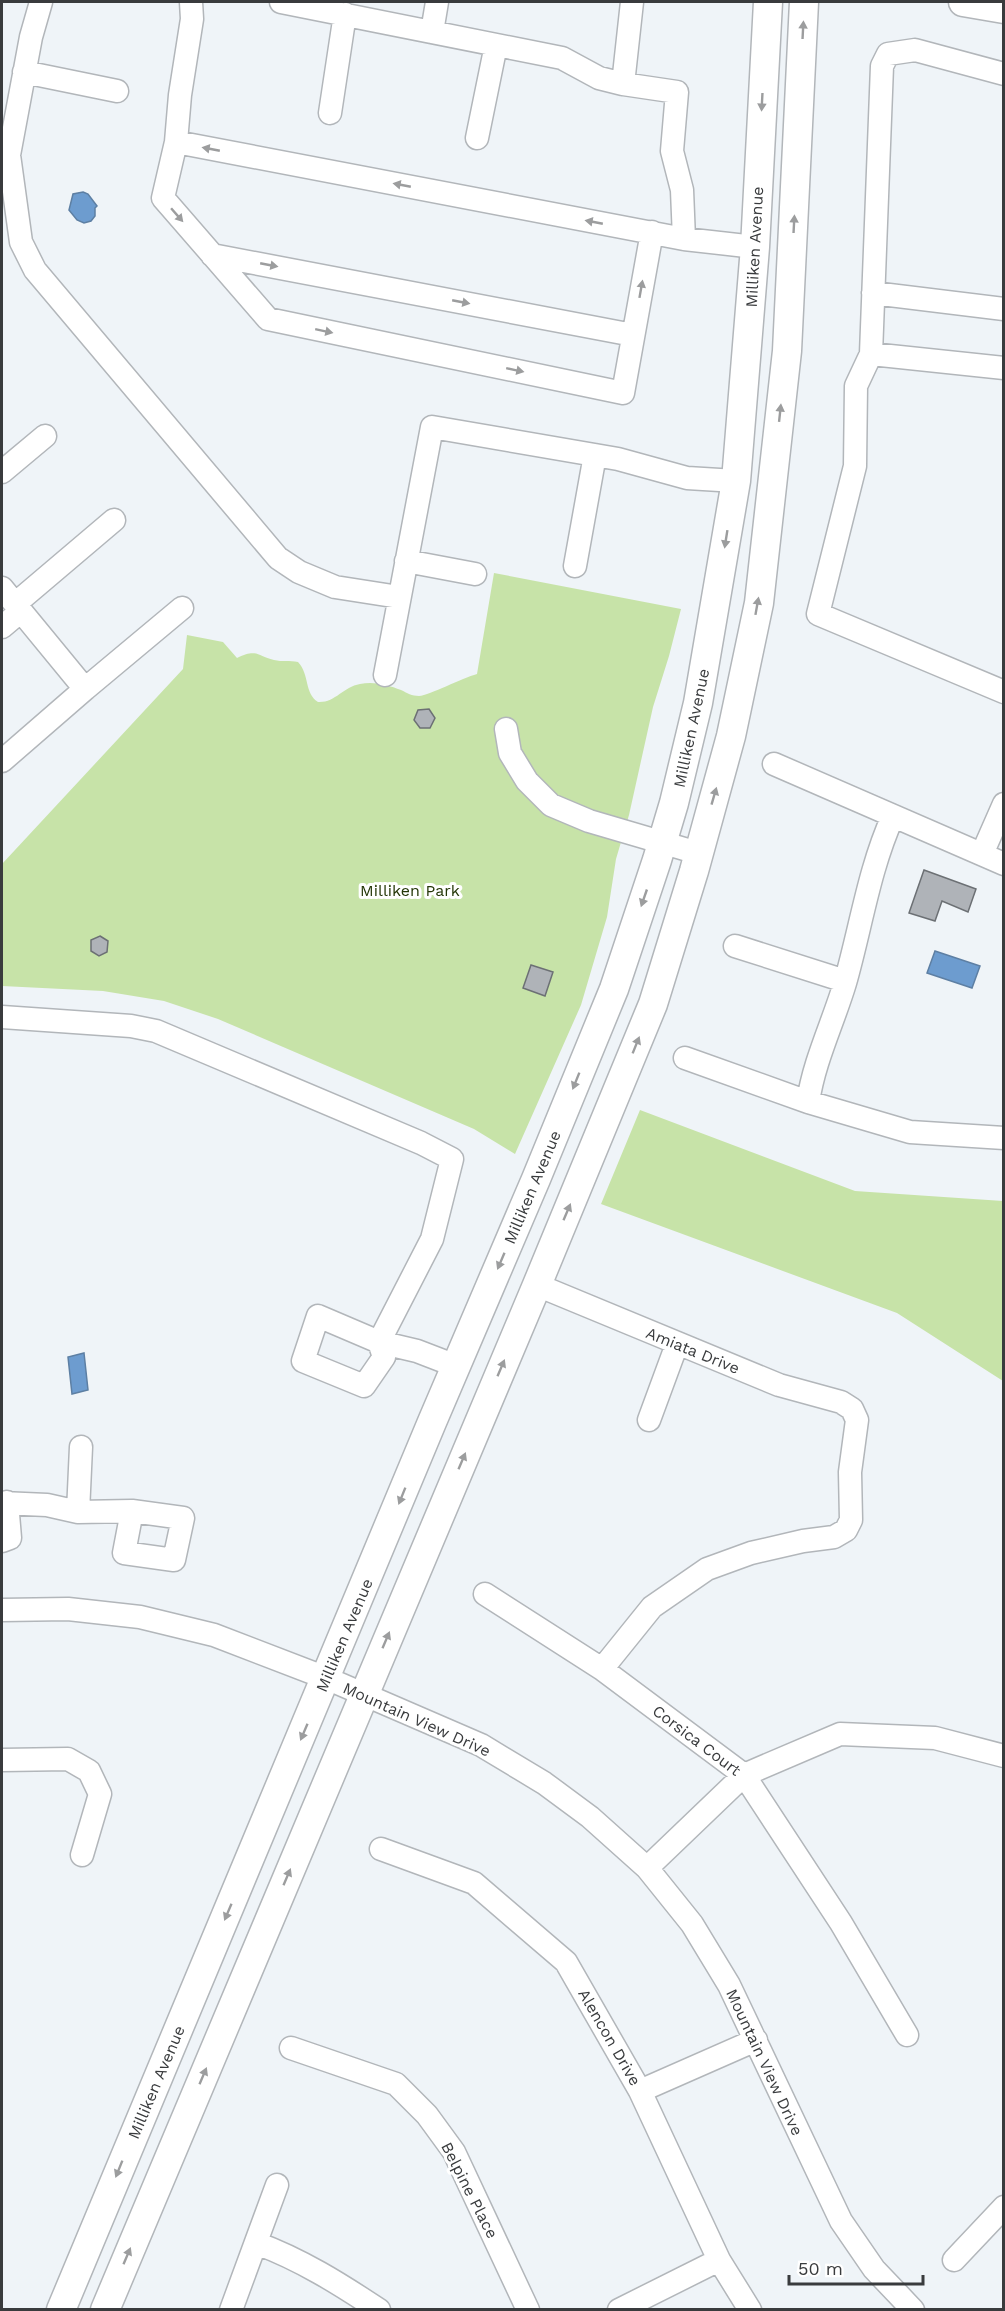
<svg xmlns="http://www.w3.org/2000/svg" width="1005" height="2311" viewBox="0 0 1005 2311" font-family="'Work Sans',sans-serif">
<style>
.green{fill:#c7e3a8}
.water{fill:#6d9ccf;stroke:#5d7fa3;stroke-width:1.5}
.building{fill:#afb3b8;stroke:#6c7074;stroke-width:1.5}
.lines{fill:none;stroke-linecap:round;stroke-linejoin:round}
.minor-casing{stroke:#b2b6ba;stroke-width:25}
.major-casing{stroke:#b2b6ba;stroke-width:31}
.minor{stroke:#fff;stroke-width:22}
.major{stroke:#fff;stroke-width:28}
.oneway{fill:#9c9d9e}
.labels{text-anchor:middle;stroke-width:6;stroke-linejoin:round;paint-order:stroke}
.street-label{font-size:16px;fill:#393b3d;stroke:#fff}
.park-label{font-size:16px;fill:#243607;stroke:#fff}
</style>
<rect width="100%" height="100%" fill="#eff4f8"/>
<path class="green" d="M 494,573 L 681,609 L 669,656 L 653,707 L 629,815 L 616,859 L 607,917 L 581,1005 L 515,1154 L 474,1129 L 218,1019 L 164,1001 L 103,991 L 2,986 L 2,864 L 183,669 L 187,635 L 223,642 L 237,658 C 257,648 257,656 274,660 C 282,662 290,660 298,662 C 310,675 304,693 318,702 C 335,703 343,687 360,684 C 374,681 388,685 401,690 C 407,693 412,696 419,696 C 430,695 462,678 477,674 Z
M 640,1110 L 855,1191 L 1003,1201 L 1003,1381 L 897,1313 L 601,1204 Z"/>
<path class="water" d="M 83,192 L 88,194 L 97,206 L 95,208 L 95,216 L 91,221 L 84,223 L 77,220 L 69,210 L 73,194 Z
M 935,951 L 980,966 L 972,988 L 927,973 Z
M 84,1353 L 88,1390 L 72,1394 L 68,1357 Z"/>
<path class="building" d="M 429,709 L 435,718 L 430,728 L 420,728 L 414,720 L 418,710 Z
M 924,870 L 976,889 L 968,912 L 942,901 L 935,921 L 909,913 Z
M 100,936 L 108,941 L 107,952 L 99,956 L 91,951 L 91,940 Z
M 531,965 L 553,972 L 545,996 L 523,988 Z"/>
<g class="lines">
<g class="minor-casing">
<path id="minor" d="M 41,2 L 31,37 L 9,155 L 21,242 L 35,270 L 278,558 L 299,572 L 335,587 L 399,597
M 191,2 L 192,19 L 180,95 L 176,142 L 163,198 L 268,319 L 623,393 L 652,232
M 281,2 L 562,58 L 599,78 L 623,84 L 677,92 L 672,151 L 682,190 L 684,239
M 432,32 L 437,2
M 24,72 L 117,91
M 1004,74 L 915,50 L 888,54 L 882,66 L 871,354 L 856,386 L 855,466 L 818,614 L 1004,692
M 623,84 L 632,2
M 330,113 L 345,14
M 477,138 L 496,45
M 176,142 L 684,239 L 755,247
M 212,255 L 633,335
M 873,293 L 1004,309
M 871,354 L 1004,368
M 2,472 L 45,436
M 406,561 L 475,574
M 575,566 L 595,455
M 2,588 L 85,689 L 182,608
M 15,604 L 114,520
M 2,627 L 21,611
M 385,675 L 432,427 L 618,459 L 687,478 L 736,481
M 506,729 L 510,753 L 527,781 L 551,805 L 589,821 L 698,853
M 2,761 L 85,689
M 774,764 L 1004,864
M 982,854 L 1004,804
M 735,946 L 845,981
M 2,1017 L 131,1026 L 156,1031 L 421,1143 L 452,1159 L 432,1239 L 379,1342 L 384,1357 L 364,1386 L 303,1361 L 318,1316 L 379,1342 L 417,1351 L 456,1366
M 685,1058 L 808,1102 L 910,1132 L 1004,1138
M 808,1102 C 814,1061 833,1023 845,983 C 861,927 869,869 893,816
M 537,1285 L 779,1385 L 841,1402 L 852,1409 L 857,1420 L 850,1472 L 851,1520 L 846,1530 L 834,1537 L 803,1541 L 751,1553 L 707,1569 L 652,1607 L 602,1669
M 649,1420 L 677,1344
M 2,1503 L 47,1505 L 78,1512 L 132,1511 L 183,1518 L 174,1560 L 124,1553 L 132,1511
M 78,1512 L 81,1447
M 2,1541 L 10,1538 L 7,1502
M 485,1594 L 602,1669 L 744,1775 L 841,1923 L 907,2035
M 2,1610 L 68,1609 L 140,1617 L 214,1635 L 326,1678 L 481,1745 L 544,1783 L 590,1817 L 647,1868 L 692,1924 L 729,1985 L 841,2221 L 874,2269 L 913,2310
M 2,1760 L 68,1759 L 89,1771 L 100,1794 L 82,1855
M 381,1849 L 474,1883 L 566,1962 L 640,2091 L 719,2260 L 750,2310
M 647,1868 L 744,1775 L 840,1734 L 935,1738 L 1004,1756
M 291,2048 L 396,2084 L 427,2115 L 454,2152 L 528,2310
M 640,2091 L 756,2040
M 256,2243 C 300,2259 340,2284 379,2310
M 954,2260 L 1004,2207
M 231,2310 L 277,2185
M 619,2310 L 719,2260"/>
</g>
<g class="major-casing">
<path id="major" d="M 963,2 L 1004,9
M 61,2310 L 432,1422 L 536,1179 L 614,989 L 657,860 L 674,803 L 698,703 L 736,481 L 755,247 L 768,2
M 105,2310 L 537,1285 L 653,1004 L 694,871 L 731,736 L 759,603 L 787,351 L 804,2"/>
</g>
<use href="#minor" class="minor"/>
<use href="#major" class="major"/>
</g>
<defs><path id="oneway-solid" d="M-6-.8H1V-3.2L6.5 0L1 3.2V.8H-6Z" transform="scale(1.5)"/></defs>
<g class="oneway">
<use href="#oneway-solid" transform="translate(803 30) rotate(-87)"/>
<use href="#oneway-solid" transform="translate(762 102) rotate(93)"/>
<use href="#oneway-solid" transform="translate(211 149) rotate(-169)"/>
<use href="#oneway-solid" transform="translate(402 185) rotate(-169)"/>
<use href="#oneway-solid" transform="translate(177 215) rotate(49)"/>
<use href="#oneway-solid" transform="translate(594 222) rotate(-169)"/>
<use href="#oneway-solid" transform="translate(794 224) rotate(-87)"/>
<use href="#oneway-solid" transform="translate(269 265) rotate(11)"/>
<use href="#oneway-solid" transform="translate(641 289) rotate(-80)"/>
<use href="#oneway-solid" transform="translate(461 302) rotate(11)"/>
<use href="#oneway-solid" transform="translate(324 331) rotate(12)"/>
<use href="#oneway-solid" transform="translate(515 370) rotate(12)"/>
<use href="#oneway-solid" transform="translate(780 413) rotate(-84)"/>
<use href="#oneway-solid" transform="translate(726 539) rotate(99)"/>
<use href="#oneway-solid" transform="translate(757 606) rotate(-80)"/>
<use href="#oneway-solid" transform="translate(714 796) rotate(-74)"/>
<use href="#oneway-solid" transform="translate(644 898) rotate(109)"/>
<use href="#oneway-solid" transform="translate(636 1045) rotate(-68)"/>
<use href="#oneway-solid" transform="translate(576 1081) rotate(112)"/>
<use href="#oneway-solid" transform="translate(567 1212) rotate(-67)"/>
<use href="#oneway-solid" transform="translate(501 1261) rotate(113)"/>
<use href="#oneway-solid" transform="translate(501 1368) rotate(-67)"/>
<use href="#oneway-solid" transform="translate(462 1461) rotate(-67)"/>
<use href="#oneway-solid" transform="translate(402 1496) rotate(112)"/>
<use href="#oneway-solid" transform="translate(386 1640) rotate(-67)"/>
<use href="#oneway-solid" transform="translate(304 1732) rotate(113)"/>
<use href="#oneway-solid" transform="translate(287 1877) rotate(-67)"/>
<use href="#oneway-solid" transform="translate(228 1912) rotate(113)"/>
<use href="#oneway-solid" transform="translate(203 2076) rotate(-67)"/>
<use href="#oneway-solid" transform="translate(119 2169) rotate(112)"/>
<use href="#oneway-solid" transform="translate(127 2256) rotate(-67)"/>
</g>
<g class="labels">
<g class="street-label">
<text transform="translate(754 247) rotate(-87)" y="6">Milliken Avenue</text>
<text transform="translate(691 728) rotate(-78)" y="6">Milliken Avenue</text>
<text transform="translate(532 1187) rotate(-67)" y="6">Milliken Avenue</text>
<text transform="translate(693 1350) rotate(22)" y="6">Amiata Drive</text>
<text transform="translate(344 1635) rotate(-67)" y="6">Milliken Avenue</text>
<text transform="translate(417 1719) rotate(24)" y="6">Mountain View Drive</text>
<text transform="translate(697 1740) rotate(37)" y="6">Corsica Court</text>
<text transform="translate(610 2037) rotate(60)" y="6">Alencon Drive</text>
<text transform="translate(765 2062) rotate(65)" y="6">Mountain View Drive</text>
<text transform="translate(156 2082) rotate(-67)" y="6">Milliken Avenue</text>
<text transform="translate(470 2190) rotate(63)" y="6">Belpine Place</text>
</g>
<g class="park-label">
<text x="410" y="896">Milliken Park</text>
</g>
</g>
<rect width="1005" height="2311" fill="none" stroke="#393b3d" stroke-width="6"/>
<path d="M789 2275v9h134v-9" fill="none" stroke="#393b3d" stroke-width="3"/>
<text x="798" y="2275" font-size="18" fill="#393b3d" stroke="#ffffff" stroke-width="4.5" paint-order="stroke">50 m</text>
</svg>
